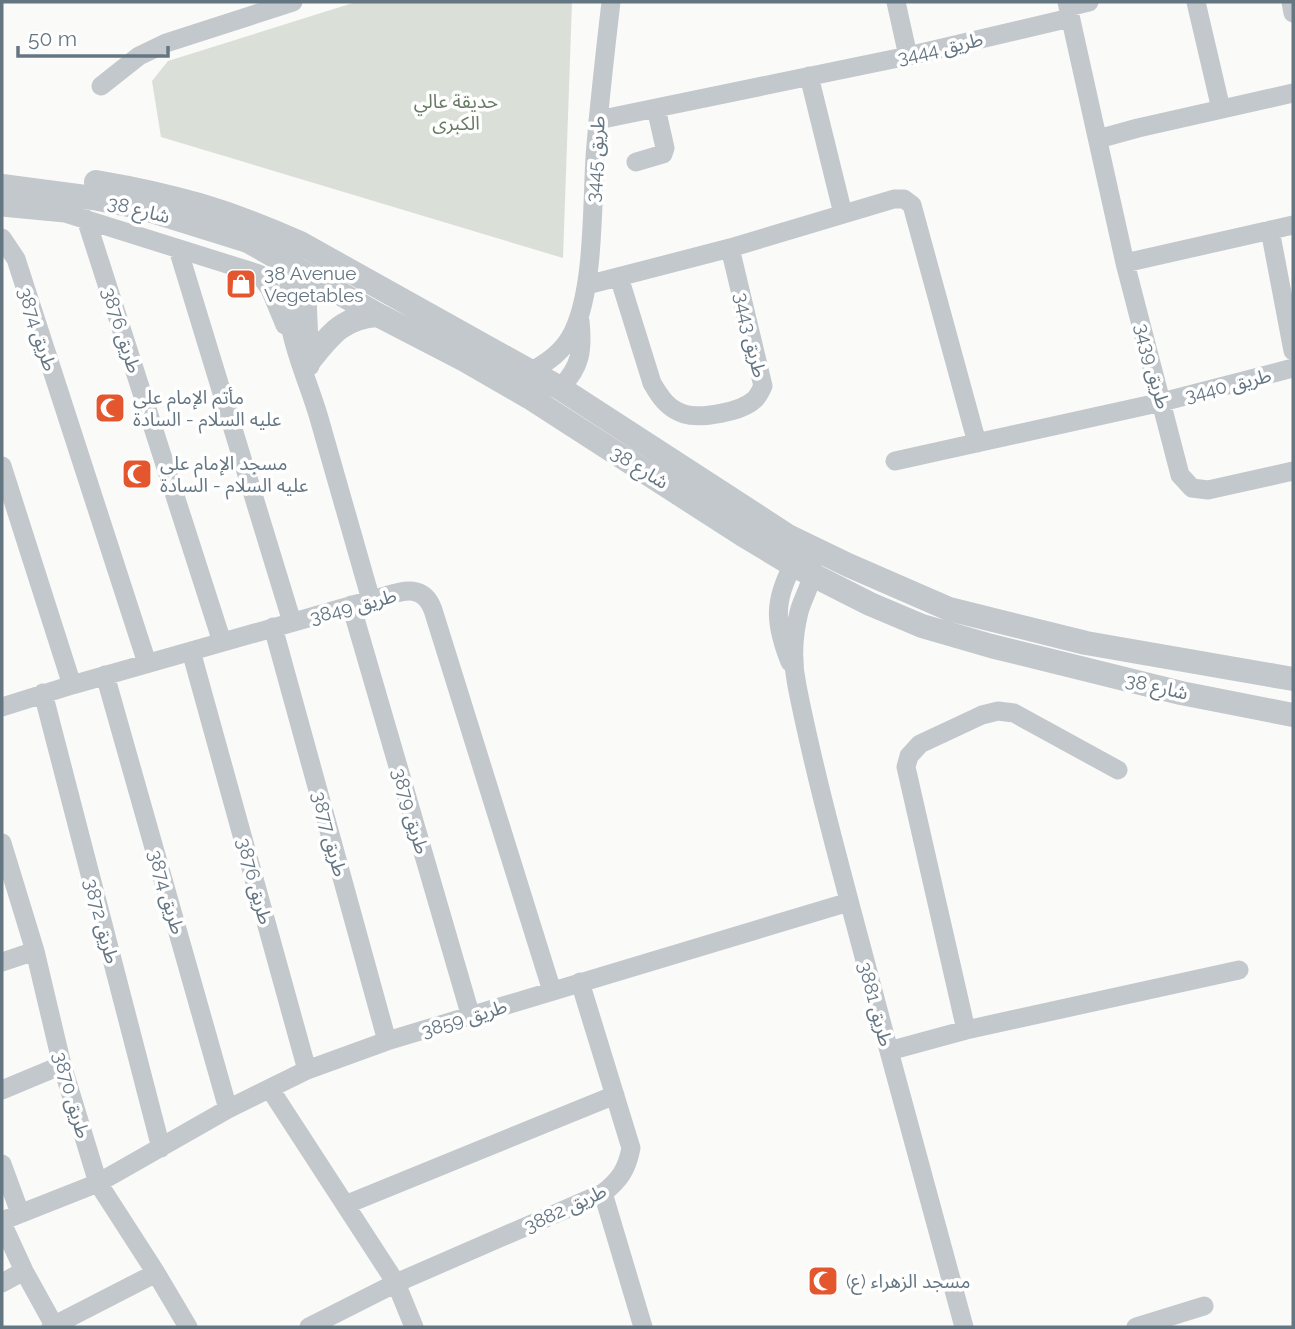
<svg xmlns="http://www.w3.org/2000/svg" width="1295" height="1329" viewBox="0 0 1295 1329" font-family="Raleway,'Noto Sans Arabic',sans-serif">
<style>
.green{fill:#dadfd7}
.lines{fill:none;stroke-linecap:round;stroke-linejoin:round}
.minor{stroke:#c3c8cc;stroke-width:19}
.tertiary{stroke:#c3c8cc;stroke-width:24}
.labels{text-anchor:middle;stroke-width:7;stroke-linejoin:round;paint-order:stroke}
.street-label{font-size:19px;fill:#657683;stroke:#fff}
.park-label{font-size:19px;fill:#687a64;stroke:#fff}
.poi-label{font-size:19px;fill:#657683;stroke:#fff;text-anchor:start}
</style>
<rect width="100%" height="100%" fill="#fafaf8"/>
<path class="green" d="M 356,2 L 572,2 L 563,258 L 161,137 L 152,81 L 168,61 Z"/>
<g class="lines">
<path class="minor" d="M 896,2 L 908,56
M 1067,2 L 1125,263 L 1180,475 L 1192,488 L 1208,490 L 1293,471
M 1196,2 L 1221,109
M 1291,2 L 1293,13
M 1068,7 L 1089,2
M 809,76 L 843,214
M 101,86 L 139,56 L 166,43 L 293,2
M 598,120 L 908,56 L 1070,18
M 1098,139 L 1138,128 L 1293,93
M 636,162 L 663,154 L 665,148 L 656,108
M 2,207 L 65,213 L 259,274 L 270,289 L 285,325
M 86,219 L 222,642
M 1270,230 L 1293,351
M 2,238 L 16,259 L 147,663
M 178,249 L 292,622
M 1125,263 L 1293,225
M 292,268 C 278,325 304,366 319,418 C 336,479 354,539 371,600
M 306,275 L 310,366
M 619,277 L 652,383 C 660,397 668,409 684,414 C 701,419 741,412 754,400 C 758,397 761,390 763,386 L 730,248
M 587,285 L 730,248 L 894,199 L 904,199 L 912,205 L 977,443
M 530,372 C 548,362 564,351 573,332 C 594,290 592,206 595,157 C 599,105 605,53 611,2
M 560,388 C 581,367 583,350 580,321
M 895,461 L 1162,402 L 1293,368
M 2,466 L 72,685
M 811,562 C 816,579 803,596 799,612 C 793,636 792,662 797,686 C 814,771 837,855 859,938 C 893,1068 929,1198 964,1327
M 351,605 L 471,1017
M 273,627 L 387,1041
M 191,651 L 307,1070
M 790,662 C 775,624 773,602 793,565 L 807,562
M 105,675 L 228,1109
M 43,693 L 161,1148
M 2,707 L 72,685 L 371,600 C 396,594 422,579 433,610 L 552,991
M 2,843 L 35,951 L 62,1065 L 98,1183 L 156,1273 L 188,1327
M 2,962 L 35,951
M 966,1030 L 906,767 L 909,756 L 920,744 L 982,715 L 998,711 L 1014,713 L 1118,770
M 889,1051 L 966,1030 L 1239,970
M 270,1089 L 396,1283 L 414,1327
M 2,1090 L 62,1065
M 2,1164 L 20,1213
M 603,1193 L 643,1327
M 345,1205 L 615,1095
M 2,1221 L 98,1183 L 228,1109 L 307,1070 L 387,1041 L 849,902
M 2,1223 L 24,1271 L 55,1327
M 2,1283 L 24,1271
M 51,1327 L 156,1273
M 309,1327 L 396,1283 L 603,1193 C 620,1180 627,1169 631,1148 L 580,982
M 1136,1327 L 1204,1306"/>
<path class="tertiary" d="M 96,182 C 173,195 229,211 300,243 L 560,388 L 788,536 L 848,565 L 949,609 L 1086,643 L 1293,679
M 2,186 L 93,198 L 139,207 L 248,241 L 378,315 L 465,360 L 529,397 L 743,535 L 793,565 L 870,604 L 922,626 L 991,646 L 1181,693 L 1293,715
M 310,360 C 330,335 343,317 378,315"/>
</g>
<defs>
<g id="shop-square" transform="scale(1.575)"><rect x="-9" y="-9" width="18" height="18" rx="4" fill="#e4572e" stroke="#fff"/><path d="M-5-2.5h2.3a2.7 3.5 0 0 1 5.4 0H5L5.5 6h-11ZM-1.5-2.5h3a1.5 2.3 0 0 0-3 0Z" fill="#fff"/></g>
<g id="mosque-square" transform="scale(1.575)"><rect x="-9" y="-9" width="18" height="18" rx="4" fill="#e4572e" stroke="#fff"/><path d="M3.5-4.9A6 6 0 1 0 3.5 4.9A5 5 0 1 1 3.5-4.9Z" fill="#fff"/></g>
</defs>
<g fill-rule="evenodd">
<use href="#shop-square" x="241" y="284"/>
<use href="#mosque-square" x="110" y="408"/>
<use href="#mosque-square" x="137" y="474"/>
<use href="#mosque-square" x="823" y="1281"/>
</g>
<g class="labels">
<g class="street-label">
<text transform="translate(940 48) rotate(-13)" y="7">طريق 3444</text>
<text transform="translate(595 159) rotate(-86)" y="7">طريق 3445</text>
<text transform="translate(139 209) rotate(14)" y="7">شارع 38</text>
<text transform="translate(38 329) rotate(72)" y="7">طريق 3874</text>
<text transform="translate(122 330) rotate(72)" y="7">طريق 3876</text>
<text transform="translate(751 335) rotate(77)" y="7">طريق 3443</text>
<text transform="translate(1153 366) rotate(75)" y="7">طريق 3439</text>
<text transform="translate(1228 385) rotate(-14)" y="7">طريق 3440</text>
<text transform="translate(640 467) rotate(32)" y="7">شارع 38</text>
<text transform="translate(353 606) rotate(-15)" y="7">طريق 3849</text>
<text transform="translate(1157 686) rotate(13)" y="7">شارع 38</text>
<text transform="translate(411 811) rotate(74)" y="7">طريق 3879</text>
<text transform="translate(330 834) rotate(75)" y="7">طريق 3877</text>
<text transform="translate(255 881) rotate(75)" y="7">طريق 3876</text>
<text transform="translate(167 892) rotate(74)" y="7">طريق 3874</text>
<text transform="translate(102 921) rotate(75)" y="7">طريق 3872</text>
<text transform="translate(876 1004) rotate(75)" y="7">طريق 3881</text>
<text transform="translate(464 1018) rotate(-17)" y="7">طريق 3859</text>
<text transform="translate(72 1095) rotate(74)" y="7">طريق 3870</text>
<text transform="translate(565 1208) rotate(-25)" y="7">طريق 3882</text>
</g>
<g class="park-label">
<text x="456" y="108">حديقة عالي<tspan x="456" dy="22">الكبرى</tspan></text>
</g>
<g class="poi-label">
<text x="264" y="280">38 Avenue<tspan x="264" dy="22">Vegetables</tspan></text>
<text x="133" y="404">مأتم الإمام علي<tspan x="133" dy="22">عليه السلام - السادة</tspan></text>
<text x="160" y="470">مسجد الإمام علي<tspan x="160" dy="22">عليه السلام - السادة</tspan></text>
<text x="846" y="1288">مسجد الزهراء (ع)</text>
</g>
</g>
<rect width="1295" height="1329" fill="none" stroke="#657683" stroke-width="7"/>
<path d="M18 46v10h150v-10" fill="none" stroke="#657683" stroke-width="3.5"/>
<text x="28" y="46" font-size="21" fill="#657683" stroke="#ffffff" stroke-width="5" paint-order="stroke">50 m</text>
</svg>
